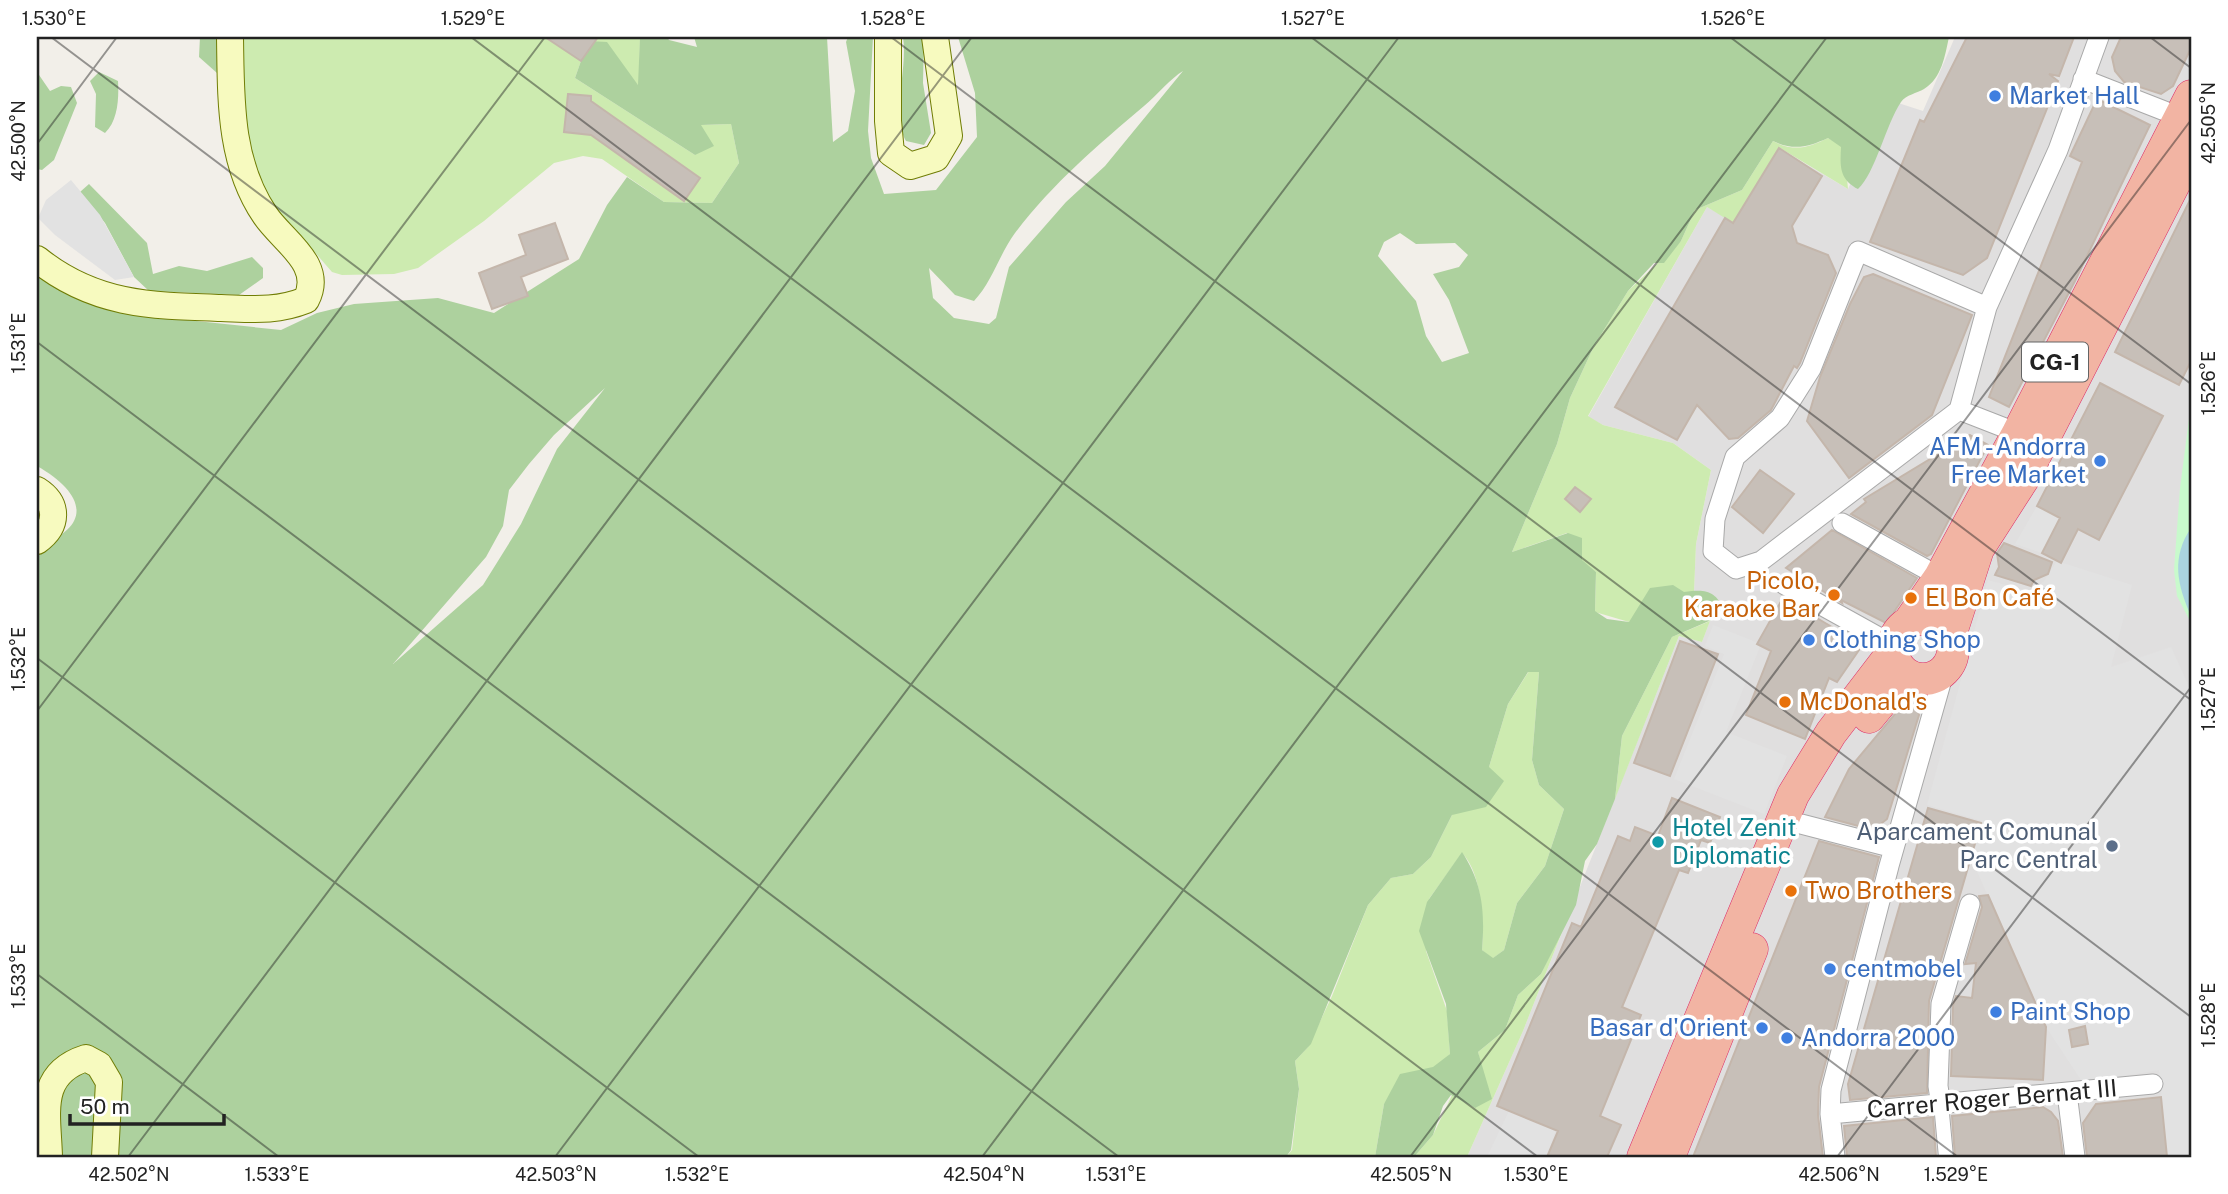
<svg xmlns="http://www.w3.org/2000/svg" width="2228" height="1194" viewBox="0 0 2228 1194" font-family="'Public Sans',sans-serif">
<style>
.residential{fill:#e0dfdf}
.grass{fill:#cdebb0}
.forest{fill:#add19e;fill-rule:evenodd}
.park{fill:#c8facc}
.parking{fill:#e2e2e2}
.water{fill:#aad3df}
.building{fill:#c7bfb8;stroke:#c4b6ab;stroke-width:2}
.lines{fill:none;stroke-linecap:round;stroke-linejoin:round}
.pedestrian-casing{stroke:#a9a9a9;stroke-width:16}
.minor-casing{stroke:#a9a9a9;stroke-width:21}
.secondary-casing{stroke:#707d05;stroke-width:28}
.trunk-casing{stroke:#dc2a67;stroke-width:33}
.pedestrian{stroke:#fff;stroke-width:14}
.minor{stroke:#fff;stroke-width:19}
.secondary{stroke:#f7fabf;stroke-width:26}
.trunk{stroke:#f2b4a3;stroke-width:32}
.ticks{fill:none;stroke:#222;stroke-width:2;stroke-opacity:0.45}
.shop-dot{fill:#3f7fe0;stroke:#fff;stroke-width:2.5}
.food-dot{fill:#e8710a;stroke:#fff;stroke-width:2.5}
.culture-dot{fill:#0f9aa8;stroke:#fff;stroke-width:2.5}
.service-dot{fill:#5c6f8a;stroke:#fff;stroke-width:2.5}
.labels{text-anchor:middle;stroke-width:7;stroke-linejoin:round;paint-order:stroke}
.shield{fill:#fff;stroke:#646464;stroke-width:2}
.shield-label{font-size:23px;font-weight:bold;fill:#222}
.shop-label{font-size:24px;fill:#366cbe;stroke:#fff;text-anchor:start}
.food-label{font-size:24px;fill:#c56008;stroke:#fff;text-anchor:start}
.culture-label{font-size:24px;fill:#0d838f;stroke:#fff;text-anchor:start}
.service-label{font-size:24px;fill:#4e5e75;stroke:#fff;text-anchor:end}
.street-label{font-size:24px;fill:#222;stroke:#fff}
.neatline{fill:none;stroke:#222;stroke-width:2.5}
.ticks-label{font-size:18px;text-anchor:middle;fill:#222}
</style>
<rect width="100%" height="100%" fill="#f2efe9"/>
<path class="residential" d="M 1955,37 L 2191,37 L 2191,1157 L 1467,1157 L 1523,1031 L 1679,636 L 1702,642 L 1717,602 L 1694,592 L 1696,544 L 1711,470 L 1673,443 L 1603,425 L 1588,417 L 1707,207 L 1734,222 L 1779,148 L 1848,189 L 1889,100 L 1923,111 Z"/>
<path class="grass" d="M 239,37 L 640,37 L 639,86 L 588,41 L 575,78 L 695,155 L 701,125 L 731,124 L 739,163 L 712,203 L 664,202 L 602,159 L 583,156 L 554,163 L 484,221 L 418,268 L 394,274 L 342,275 L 332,272 L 271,202 L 252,165 L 241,112 Z
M 1828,138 L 1844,147 L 1848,189 L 1780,148 L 1733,223 L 1707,207 L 1588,416 L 1603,425 L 1673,443 L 1711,470 L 1696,544 L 1694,592 L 1629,622 L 1595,612 L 1596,572 L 1581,563 L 1567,533 L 1512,552 L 1557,444 L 1570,398 L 1594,346 L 1628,291 L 1681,241 L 1695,210 L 1742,190 L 1773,141 C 1794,152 1808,148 1828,138 Z
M 1710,621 L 1702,642 L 1679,636 L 1615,799 L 1622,736 L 1672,637 Z
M 1529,671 L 1539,672 L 1532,760 L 1539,785 L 1564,809 L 1545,866 L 1517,903 L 1504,950 L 1492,959 L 1482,950 C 1484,922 1482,873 1462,853 L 1429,899 L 1426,951 L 1447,1011 L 1450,1054 L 1436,1070 L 1384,1104 L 1375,1157 L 1286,1157 L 1292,1150 L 1299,1089 L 1295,1061 L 1308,1047 L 1332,996 L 1368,905 L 1391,878 L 1413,874 L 1431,857 L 1452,815 L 1489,767 L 1508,704 Z
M 1564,927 L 1523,1031 L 1467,1157 L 1414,1157 L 1433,1135 L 1452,1095 L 1475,1108 L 1481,1066 L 1478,1052 L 1505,1030 L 1518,995 L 1541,974 Z"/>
<path class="forest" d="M 200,37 L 219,37 L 217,73 L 199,57 Z
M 640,37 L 667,37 L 669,40 L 697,47 L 694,37 L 827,37 L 833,142 L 848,131 L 855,91 L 846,42 L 848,37 L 873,37 L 868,131 L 871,158 L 884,194 L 936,190 L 977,137 L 975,93 L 958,37 L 1949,37 C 1945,55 1942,78 1924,89 C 1917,93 1906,95 1901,102 C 1886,124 1875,174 1858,189 C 1839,179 1840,166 1841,147 L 1828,138 C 1808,147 1794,151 1773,141 L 1742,190 L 1695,210 L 1681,241 L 1664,263 L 1654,263 L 1628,291 L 1594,346 L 1570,398 L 1557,444 L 1512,552 L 1568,533 L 1582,538 L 1582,560 L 1596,572 L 1595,611 L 1607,619 L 1629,622 L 1650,588 L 1673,585 L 1684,592 C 1706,589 1714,590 1725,610 L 1716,618 L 1672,637 L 1622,736 L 1615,799 L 1597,844 L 1585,861 L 1576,905 L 1541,974 L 1518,995 L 1505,1030 L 1478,1052 L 1492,1099 L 1475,1108 L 1451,1095 L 1443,1106 L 1433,1135 L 1414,1157 L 1375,1157 L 1384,1104 L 1400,1074 L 1433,1067 L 1450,1054 L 1446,1004 L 1419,931 L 1427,902 L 1462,852 C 1483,884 1485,913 1482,950 L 1493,958 L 1504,950 L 1517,903 L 1545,866 L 1564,809 L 1539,785 L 1532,760 L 1539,672 L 1528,672 L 1508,704 L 1489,767 L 1504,781 L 1486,807 L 1452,815 L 1431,857 L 1413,874 L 1391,878 L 1368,905 L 1311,1044 L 1295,1061 L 1299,1089 L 1291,1150 L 1286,1157 L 37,1157 L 37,546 C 96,526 83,492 37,466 L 37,276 L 72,295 L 139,315 L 281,330 L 317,313 L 354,304 L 438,298 L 494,313 L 579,259 L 607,205 L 627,177 L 664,202 L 712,203 L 739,163 L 731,124 L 701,125 L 714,146 L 695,155 L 575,78 L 588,41 L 607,42 L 638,85 ZM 1183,71 L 1105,166 L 1066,202 L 1009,267 L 996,318 L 989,324 L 954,318 L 933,298 L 929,268 L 955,295 L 974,301 C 992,282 999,255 1015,233 C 1052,184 1098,145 1144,106 C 1157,95 1171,78 1183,71 ZM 1400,233 L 1416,244 L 1455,243 L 1468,255 L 1459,267 L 1433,274 L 1449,300 L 1469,353 L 1442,362 L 1426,336 L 1416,301 L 1378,256 L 1384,242 ZM 605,388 L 557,449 L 521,524 L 483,585 L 393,664 L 486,557 L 503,526 L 509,490 L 529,464 L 554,435 Z
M 903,37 L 924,37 L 923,83 L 931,133 L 924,145 L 906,141 C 891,116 908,68 903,37 Z
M 37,72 L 50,91 L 61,86 L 71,87 L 77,103 L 54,160 L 42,170 L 37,169 Z
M 99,72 L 118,81 C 119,98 118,121 105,133 L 95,127 L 96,94 L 90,81 Z
M 89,184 L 147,243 L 153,274 L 179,266 L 207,271 L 252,257 L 263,268 L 263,278 L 239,295 L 149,291 L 134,277 L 105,223 L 80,192 Z"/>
<path class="park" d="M 2191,403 L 2191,623 L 2177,596 L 2174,570 L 2180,488 Z"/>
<path class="parking" d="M 71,180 L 100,215 L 134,277 L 115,280 L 55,235 L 38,218 L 46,200 Z
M 2037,506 L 2060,518 L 2042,553 L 2015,544 Z
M 2057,561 L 2132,585 L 2111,667 L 2171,647 L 2191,691 L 2191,1157 L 2167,1157 L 2159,1070 L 2083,1083 L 2046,1027 L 1972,860 L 1982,821 L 1927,805 L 1988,580 L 2031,592 L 2044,581 Z
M 1713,625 L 1761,644 L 1726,732 L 1787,756 L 1764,814 L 1674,779 L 1724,654 L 1705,646 Z
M 1509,1111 L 1556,1130 L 1546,1157 L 1487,1157 Z"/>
<path class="water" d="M 2191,528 L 2191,616 C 2177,585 2171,557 2191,528 Z"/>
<path class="building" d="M 545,37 L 598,37 L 581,61 Z
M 1967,37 L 2074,37 L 2059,76 L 2049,74 L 2058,81 L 1987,258 L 1963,275 L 1870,242 L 1920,120 L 1924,122 Z
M 2121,37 L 2191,37 L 2191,48 L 2173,86 L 2161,94 L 2124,82 L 2115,71 L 2112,57 Z
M 568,94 L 591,96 L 591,101 L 700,178 L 684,201 L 591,135 L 564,132 Z
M 2097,99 L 2150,125 L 2075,281 L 2009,407 L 1989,397 L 2082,162 L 2070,156 Z
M 1779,148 L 1822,176 L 1792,226 L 1797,243 L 1828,255 L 1836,273 L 1800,363 L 1797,368 L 1794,366 L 1771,410 L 1738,438 L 1729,439 L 1697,405 L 1677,440 L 1615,407 L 1725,218 L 1733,223 Z
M 2191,198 L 2191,361 L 2179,385 L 2115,352 Z
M 555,223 L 568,259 L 521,277 L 528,296 L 492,309 L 479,273 L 526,255 L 519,235 Z
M 1873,274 L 1972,315 L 1932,415 L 1849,478 L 1807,421 L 1820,377 L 1850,304 L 1864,277 Z
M 2100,383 L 2163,416 L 2099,540 L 2078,529 L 2061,563 L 2042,553 L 2060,518 L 2037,506 Z
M 1970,435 L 1988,445 L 1931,554 L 1927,556 L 1851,514 L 1866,502 L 1864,499 Z
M 1760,470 L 1794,494 L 1763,533 L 1732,507 Z
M 1575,487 L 1591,499 L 1580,512 L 1565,499 Z
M 1832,530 L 1917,578 L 1894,612 L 1892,626 L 1841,600 L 1842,603 L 1786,568 Z
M 2004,543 L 2052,562 L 2048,574 L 2034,580 L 2031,586 L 1995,575 L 1999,567 L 1997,553 Z
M 1783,598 L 1859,643 L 1859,650 L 1837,682 L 1829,678 L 1805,739 L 1746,715 L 1771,651 L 1757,644 Z
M 1680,641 L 1718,654 L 1670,776 L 1634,763 Z
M 1905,702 L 1917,707 L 1919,715 L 1887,819 L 1873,830 L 1825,817 L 1849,769 Z
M 1672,798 L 1720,817 L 1710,843 L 1701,840 L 1688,873 L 1679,870 L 1622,1007 L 1641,1015 L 1600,1116 L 1621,1125 L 1607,1157 L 1547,1157 L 1558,1131 L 1497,1106 L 1572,923 L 1581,927 L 1618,836 L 1630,841 L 1635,827 L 1658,836 Z
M 1928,808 L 1981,823 L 1929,1001 L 1927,1093 L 1850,1100 L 1848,1084 Z
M 1819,841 L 1879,857 L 1819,1087 L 1818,1115 L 1823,1157 L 1693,1157 Z
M 1988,895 L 2046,1027 L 2043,1080 L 1951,1076 L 1953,1006 L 1956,996 L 1972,998 L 1976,963 L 1965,964 L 1982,907 L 1979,896 Z
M 2085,1026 L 2088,1044 L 2072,1047 L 2069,1030 Z
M 2161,1097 L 2167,1157 L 2087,1157 L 2083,1123 L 2096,1104 Z
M 2043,1107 L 2051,1112 L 2058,1121 L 2063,1157 L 1955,1157 L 1952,1116 Z
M 1933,1117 L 1936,1157 L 1847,1157 L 1844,1126 Z"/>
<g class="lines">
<g class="pedestrian-casing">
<path id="pedestrian" d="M 1942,1114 L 1946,1157"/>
</g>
<g class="minor-casing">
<path id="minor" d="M 2083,79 L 2180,117
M 1987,307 L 1858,251 L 1811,369 L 1780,418 L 1735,457 L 1715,519 L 1713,551 L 1736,569 L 1761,561 L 1959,410 L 1987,307 L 2058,150 L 2099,37
M 1959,410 L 2018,433
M 1842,523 L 1940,577
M 1785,585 L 1893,645
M 1801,824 L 1894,848
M 2067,1093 L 2075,1157
M 1941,1106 L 1938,1086 L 1941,1004 L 1970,904
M 1830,1114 L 2153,1084
M 1835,1157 L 1830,1114 L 1831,1090 L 1889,866 L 1945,669"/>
</g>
<g class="secondary-casing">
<path id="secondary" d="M 888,37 L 888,121 L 891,153 L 910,166 L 936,158 L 949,136 L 935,37
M 37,259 C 94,305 151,306 221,308 C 252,309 276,312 306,300 C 325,264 282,241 265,215 C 229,162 231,98 230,37
M 37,490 C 59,504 58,526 37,541
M 49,1157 C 48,1115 36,1074 86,1058 L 99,1065 L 109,1082 L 105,1157"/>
</g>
<g class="trunk-casing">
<path id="trunk" d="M1893 649a30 30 0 1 1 60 0a30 30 0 1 1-60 0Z
M 1909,622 L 1940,577 L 2018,433 L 2191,96
M 1950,636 L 1978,549 L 2023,479 L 2191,151
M 1869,717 L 1893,688 L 1910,676
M 1643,1157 L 1793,795 L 1831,733 L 1893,652
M 1669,1157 L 1752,949"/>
</g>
<use href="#pedestrian" class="pedestrian"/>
<use href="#minor" class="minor"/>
<use href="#secondary" class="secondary"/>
<use href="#trunk" class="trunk"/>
</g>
<path class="ticks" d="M 51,37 L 1538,1157M 471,37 L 1958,1157M 891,37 L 2191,1017M 1311,37 L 2191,700M 1730,37 L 2191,384M 2150,37 L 2191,68M 37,144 L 117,37M 37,342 L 1119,1157M 37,658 L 699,1157M 37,711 L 545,37M 37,974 L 279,1157M 128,1157 L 972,37M 555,1157 L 1399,37M 982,1157 L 1827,37M 1410,1157 L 2191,120M 1837,1157 L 2191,687"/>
<g class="shop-dot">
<circle cx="1995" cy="96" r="7"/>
<circle cx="2100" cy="461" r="7"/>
<circle cx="1809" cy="640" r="7"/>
<circle cx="1830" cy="969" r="7"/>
<circle cx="1996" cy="1012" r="7"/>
<circle cx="1762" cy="1028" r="7"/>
<circle cx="1787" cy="1038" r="7"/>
</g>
<g class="food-dot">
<circle cx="1834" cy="595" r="7"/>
<circle cx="1911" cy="598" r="7"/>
<circle cx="1785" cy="702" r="7"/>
<circle cx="1791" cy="891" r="7"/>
</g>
<circle class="culture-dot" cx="1658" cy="842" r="7"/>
<circle class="service-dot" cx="2112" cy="846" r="7"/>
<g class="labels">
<rect class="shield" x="2022" y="342.5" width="66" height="39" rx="5"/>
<g class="shield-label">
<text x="2055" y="370">CG-1</text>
</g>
<g class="shop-label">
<text x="2009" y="104">Market Hall</text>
<text x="2086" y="455" text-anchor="end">AFM - Andorra<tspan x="2086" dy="28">Free Market</tspan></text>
<text x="1823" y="648">Clothing Shop</text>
<text x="1844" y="977">centmobel</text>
<text x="2010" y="1020">Paint Shop</text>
<text x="1748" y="1036" text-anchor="end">Basar d'Orient</text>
<text x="1801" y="1046">Andorra 2000</text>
</g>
<g class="food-label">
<text x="1820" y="589" text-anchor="end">Picolo,<tspan x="1820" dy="28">Karaoke Bar</tspan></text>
<text x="1925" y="606">El Bon Café</text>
<text x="1799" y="710">McDonald's</text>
<text x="1805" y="899">Two Brothers</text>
</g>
<g class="culture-label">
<text x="1672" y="836">Hotel Zenit<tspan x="1672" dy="28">Diplomatic</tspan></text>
</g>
<g class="service-label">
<text x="2098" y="840">Aparcament Comunal<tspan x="2098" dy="28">Parc Central</tspan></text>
</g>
<g class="street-label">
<text transform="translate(1992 1099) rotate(-5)" y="8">Carrer Roger Bernat III</text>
</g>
</g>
<rect width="2228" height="1194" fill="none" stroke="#ffffff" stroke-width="77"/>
<path d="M70 1114v10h154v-10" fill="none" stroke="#222222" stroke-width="3.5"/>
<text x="80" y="1114" font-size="21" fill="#222222" stroke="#ffffff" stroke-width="5" paint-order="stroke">50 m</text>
<rect x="38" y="38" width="2152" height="1118" class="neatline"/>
<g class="ticks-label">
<text x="54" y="25">1.530°E</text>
<text x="473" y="25">1.529°E</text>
<text x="893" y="25">1.528°E</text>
<text x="1313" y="25">1.527°E</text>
<text x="1733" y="25">1.526°E</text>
<text transform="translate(2209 123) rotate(-90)" y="6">42.505°N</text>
<text transform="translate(19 141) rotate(-90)" y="6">42.500°N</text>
<text transform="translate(19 343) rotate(-90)" y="6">1.531°E</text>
<text transform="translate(2209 383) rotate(-90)" y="6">1.526°E</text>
<text transform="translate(19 659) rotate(-90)" y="6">1.532°E</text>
<text transform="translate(2209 699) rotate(-90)" y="6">1.527°E</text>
<text transform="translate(19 976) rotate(-90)" y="6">1.533°E</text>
<text transform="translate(2209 1015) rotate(-90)" y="6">1.528°E</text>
<text x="129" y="1181">42.502°N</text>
<text x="277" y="1181">1.533°E</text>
<text x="556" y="1181">42.503°N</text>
<text x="697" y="1181">1.532°E</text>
<text x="984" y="1181">42.504°N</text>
<text x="1116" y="1181">1.531°E</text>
<text x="1411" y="1181">42.505°N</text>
<text x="1536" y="1181">1.530°E</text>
<text x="1839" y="1181">42.506°N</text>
<text x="1956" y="1181">1.529°E</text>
</g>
</svg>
